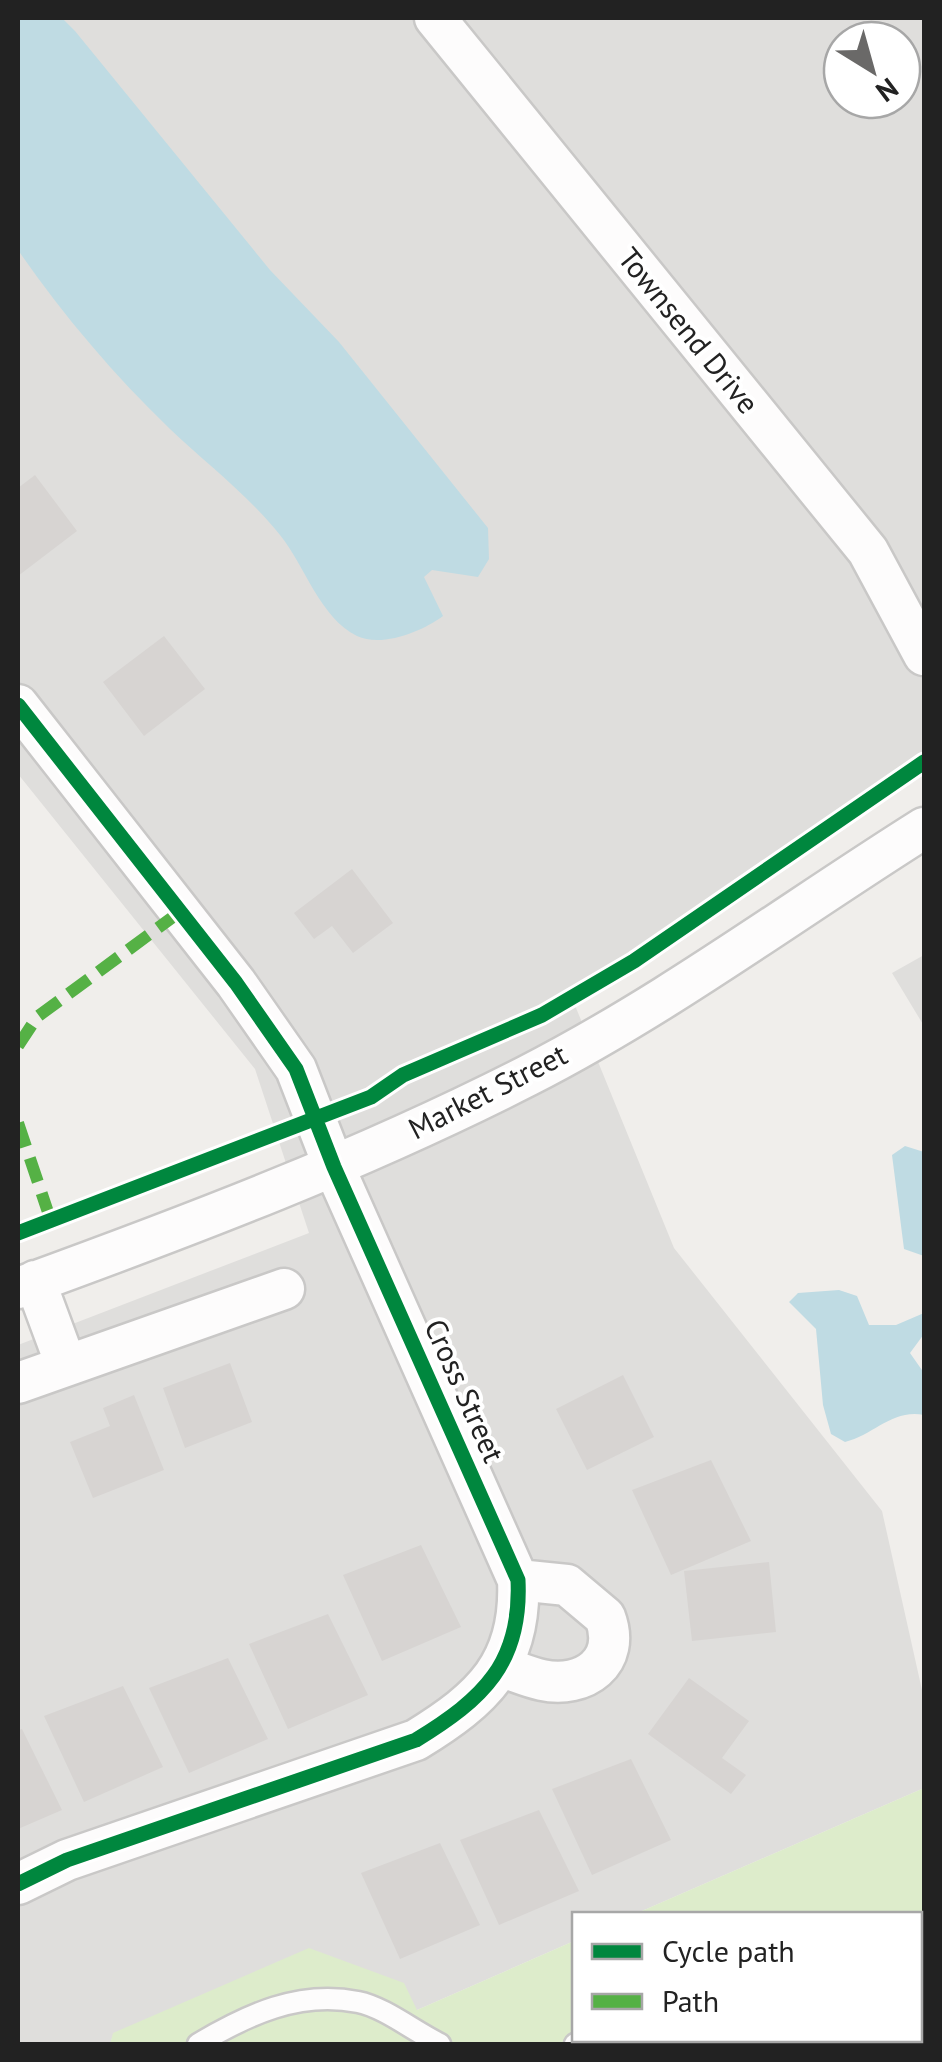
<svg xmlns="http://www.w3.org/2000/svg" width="942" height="2062" viewBox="0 0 942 2062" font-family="'PT Sans',sans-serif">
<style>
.residential{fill:#dfdedc;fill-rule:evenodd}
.grass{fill:#ddeccb}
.water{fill:#bfdbe3}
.building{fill:#d7d4d2}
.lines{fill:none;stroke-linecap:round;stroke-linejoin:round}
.lane-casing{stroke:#c9c8c7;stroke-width:25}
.street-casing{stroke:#c9c8c7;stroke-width:45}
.lane{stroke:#fdfcfc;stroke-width:20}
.street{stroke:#fdfcfc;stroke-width:40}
.quiet{stroke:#55b145;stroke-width:12;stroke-dasharray:25 12;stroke-linecap:butt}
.cycleway-casing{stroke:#fff;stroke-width:21}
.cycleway{stroke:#00873e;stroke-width:15}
.labels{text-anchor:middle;stroke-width:8;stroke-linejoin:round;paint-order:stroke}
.street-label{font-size:30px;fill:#222;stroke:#fff}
</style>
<rect width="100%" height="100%" fill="#f0eeeb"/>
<path class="residential" d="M 18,18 L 924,18 L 924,763 L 572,998 L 674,1248 L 882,1511 L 924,1699 L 924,1788 L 635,1914 L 574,1914 L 574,1941 L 417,2010 L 114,2033 L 110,2044 L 18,2044 L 18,1345 L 309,1233 L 255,1069 L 18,774 ZM 842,40 L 902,40 L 902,100 L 842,100 Z
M 924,955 L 924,1026 L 892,973 Z"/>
<path class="grass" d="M 924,1788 L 924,2044 L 110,2044 L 113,2033 L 309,1948 L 404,1983 L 417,2010 L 574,1941 L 574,2040 L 920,2040 L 920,1914 L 635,1914 Z"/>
<path class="water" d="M 18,18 L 62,18 L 75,31 L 270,270 L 339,342 L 488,528 L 489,559 L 478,577 L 432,570 L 424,577 L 443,616 C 423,631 382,648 357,636 C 320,618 305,566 280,535 C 248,495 207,464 170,429 C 114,375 62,314 18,250 Z
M 905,1146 L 924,1152 L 924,1256 L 904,1249 L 892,1155 Z
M 839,1290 L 857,1296 L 869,1325 L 896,1325 L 924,1313 L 924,1334 L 910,1353 L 924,1373 L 924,1415 C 892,1409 874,1435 845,1442 L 831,1434 L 823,1405 L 816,1329 L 789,1302 L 798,1293 Z"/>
<path class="building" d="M 35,475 L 77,531 L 18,576 L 18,488 Z
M 164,636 L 205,689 L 144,736 L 103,682 Z
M 352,869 L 393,923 L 353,953 L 332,926 L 314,939 L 294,913 Z
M 230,1363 L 252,1422 L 185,1448 L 163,1388 Z
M 623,1375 L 654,1437 L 587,1470 L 556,1409 Z
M 134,1395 L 164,1470 L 93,1498 L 70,1442 L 110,1426 L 103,1408 Z
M 711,1460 L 751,1541 L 671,1575 L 632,1490 Z
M 421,1545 L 461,1627 L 382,1661 L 343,1575 Z
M 769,1562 L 776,1632 L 692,1641 L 684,1571 Z
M 328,1614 L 368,1695 L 288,1729 L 249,1644 Z
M 228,1658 L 268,1739 L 189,1773 L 149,1688 Z
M 689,1678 L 749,1721 L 722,1758 L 746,1775 L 731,1794 L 648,1734 Z
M 123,1686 L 163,1767 L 84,1802 L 44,1716 Z
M 22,1729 L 62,1810 L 18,1829 L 18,1730 Z
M 631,1759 L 671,1840 L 592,1875 L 552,1789 Z
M 539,1810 L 579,1891 L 499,1925 L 460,1840 Z
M 440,1843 L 480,1925 L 400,1959 L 361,1873 Z"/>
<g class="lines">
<g class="lane-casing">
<path id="lane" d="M 920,1996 L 924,1995
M 198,2044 C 247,2015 299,1990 358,2002 C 384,2007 415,2032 440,2044
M 575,2044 L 610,2040"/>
</g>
<g class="street-casing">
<path id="street" d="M 435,18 L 868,551 L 924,655
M 18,705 L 236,983 L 296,1069 L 334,1167 L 518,1580 C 522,1663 483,1699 416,1740 L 67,1860 L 18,1884
M 35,1281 L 66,1365
M 18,1288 C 191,1225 362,1160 527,1076 C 666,1005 792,911 924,828
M 18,1383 L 284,1289
M 502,1667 C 515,1671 528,1677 542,1680 C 584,1689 622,1662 605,1617 L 567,1585 L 518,1580"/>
</g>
<use href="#lane" class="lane"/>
<use href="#street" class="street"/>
<path class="quiet" d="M 18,1046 L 37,1017 L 181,911
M 18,1123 L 51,1221"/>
<g class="cycleway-casing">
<path id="cycleway" d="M 18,705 L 236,983 L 296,1069 L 334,1167 L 518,1580 C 522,1663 483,1699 416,1740 L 67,1860 L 18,1884
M 18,1233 L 371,1097 L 403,1075 L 542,1015 L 634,961 L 924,762"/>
</g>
<use href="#cycleway" class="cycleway"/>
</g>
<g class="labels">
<g class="street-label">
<text transform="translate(688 331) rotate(51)" y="10">Townsend Drive</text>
<text transform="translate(488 1092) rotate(-27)" y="10">Market Street</text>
<text transform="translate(464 1391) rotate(66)" y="10">Cross Street</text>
</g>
</g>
<rect width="942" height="2062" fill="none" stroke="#222222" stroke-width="40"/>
<rect x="572" y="1912" width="350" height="130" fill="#ffffff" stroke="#a7a7a7" stroke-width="2.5"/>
<rect x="592" y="1944" width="50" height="15" fill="#00873e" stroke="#a7a7a7" stroke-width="2.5"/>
<text x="662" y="1962" font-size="30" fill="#222222">Cycle path</text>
<rect x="592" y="1994" width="50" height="15" fill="#55b145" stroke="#a7a7a7" stroke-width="2.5"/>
<text x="662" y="2012" font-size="30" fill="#222222">Path</text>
<g transform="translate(872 70) rotate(143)"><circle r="48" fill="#ffffff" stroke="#a7a7a7" stroke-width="2.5"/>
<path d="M0-8L18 38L0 25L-18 38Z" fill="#6a6968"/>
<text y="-15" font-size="28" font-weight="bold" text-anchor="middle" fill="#222222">N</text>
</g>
</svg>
